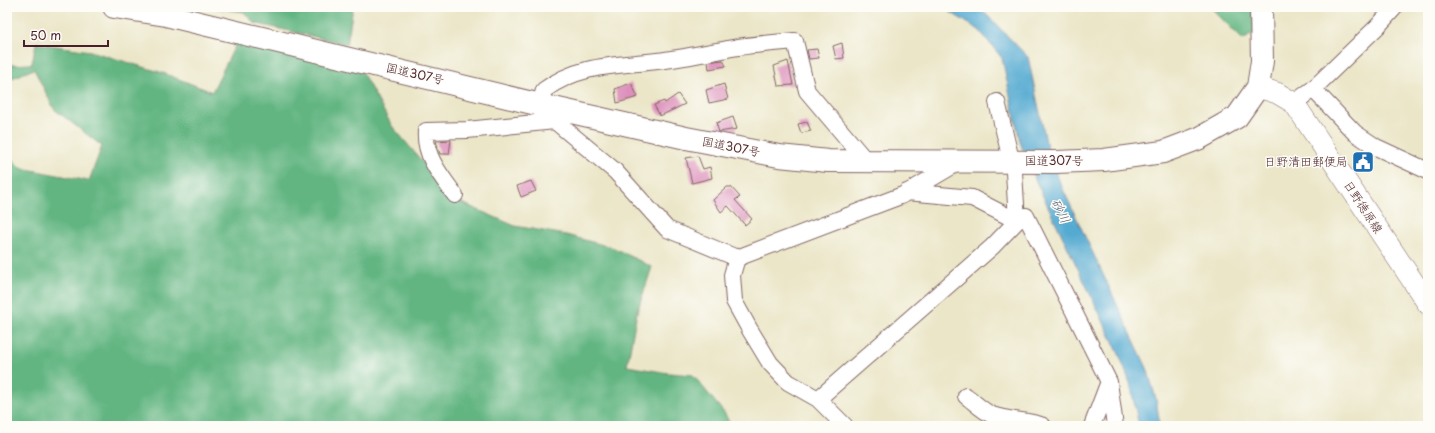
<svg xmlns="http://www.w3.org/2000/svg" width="1435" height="433" viewBox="0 0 1435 433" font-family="'Playpen Sans','Klee One',sans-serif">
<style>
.forest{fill:#62b581;stroke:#566a56}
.water{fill:#55aad1;stroke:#50647e}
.building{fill:#dd90bc}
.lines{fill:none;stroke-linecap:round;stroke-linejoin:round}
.minor-casing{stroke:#826562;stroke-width:18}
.major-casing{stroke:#826562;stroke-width:22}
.highway-casing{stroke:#826562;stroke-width:24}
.minor{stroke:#fff;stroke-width:16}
.major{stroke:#fff;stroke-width:21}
.highway{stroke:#fff;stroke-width:22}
.labels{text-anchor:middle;stroke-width:3;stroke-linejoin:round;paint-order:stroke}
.street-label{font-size:12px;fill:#4a1f2b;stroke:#fdfcf7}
.poi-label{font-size:12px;fill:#4a1f2b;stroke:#fdfcf7;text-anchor:end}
.water-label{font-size:13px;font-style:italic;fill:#4e576d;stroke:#fdfcf7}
</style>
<rect width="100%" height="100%" fill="#fdfcf7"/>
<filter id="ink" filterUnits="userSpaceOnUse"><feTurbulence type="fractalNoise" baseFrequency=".025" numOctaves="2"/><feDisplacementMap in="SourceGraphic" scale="8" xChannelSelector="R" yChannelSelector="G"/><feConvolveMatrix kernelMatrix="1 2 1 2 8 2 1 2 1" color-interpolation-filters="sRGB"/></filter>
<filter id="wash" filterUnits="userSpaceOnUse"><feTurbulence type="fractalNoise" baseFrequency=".012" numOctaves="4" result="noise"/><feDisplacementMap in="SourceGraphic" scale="16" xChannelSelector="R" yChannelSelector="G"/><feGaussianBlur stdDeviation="0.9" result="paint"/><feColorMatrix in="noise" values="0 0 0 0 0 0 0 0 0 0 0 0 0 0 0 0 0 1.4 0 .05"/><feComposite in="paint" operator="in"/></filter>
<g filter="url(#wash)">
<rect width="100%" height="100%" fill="#ebe6c8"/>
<path class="forest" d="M 211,7 L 353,7 L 347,44 L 254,23 L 244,12 Z
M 1210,7 L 1252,7 L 1254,33 L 1243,40 Z
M 237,42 L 359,67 L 392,126 L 455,200 L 515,226 L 566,235 L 614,248 L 652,267 L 637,312 L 627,366 L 668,373 L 693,375 L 725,414 L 731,426 L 7,426 L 7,154 L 21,168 L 89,181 L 102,146 L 54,109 L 34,69 L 7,80 L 7,65 L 32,64 L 36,43 L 90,51 L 163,73 L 212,92 Z"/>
<path class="water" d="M 942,7 L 979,7 L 1028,57 L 1046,142 L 1060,183 L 1147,368 L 1156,399 L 1160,426 L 1139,426 L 1130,383 L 1119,354 L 1030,169 L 1020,142 L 1002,58 L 979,30 Z"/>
<g id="blocks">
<path class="building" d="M 842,43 L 844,58 L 836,59 L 833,46 Z
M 817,49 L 819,58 L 809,59 L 807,50 Z
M 723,60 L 726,66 L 709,69 L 708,62 Z
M 788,61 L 793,85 L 778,86 L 774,66 Z
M 631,83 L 638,97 L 617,103 L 615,89 Z
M 724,84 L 728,99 L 709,103 L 706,90 Z
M 678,94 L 685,104 L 660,116 L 654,105 L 664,101 L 665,103 Z
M 733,117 L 737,129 L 719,132 L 716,123 Z
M 807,122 L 811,131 L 801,133 L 798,124 Z
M 451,140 L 449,154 L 440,154 L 436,141 Z
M 698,156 L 703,169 L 710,167 L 712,178 L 692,183 L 686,158 Z
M 531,181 L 536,191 L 521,197 L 517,186 Z
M 727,187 L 731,187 L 740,197 L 735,200 L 752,219 L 745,225 L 728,206 L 721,212 L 713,200 Z"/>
</g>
</g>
<g filter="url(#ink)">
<use href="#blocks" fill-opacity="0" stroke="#826562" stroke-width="1"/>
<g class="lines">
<g class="minor-casing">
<path id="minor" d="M 1313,89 L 1355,133 L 1376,147 L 1428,171
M 997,102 L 1014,172 L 1017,221
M 1294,103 L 1313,89 L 1378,26 L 1395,7
M 540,105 L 544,90 C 580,64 615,66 657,61 C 684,58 711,52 738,47 C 757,44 776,43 795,41 L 807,91 L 867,162
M 555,108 L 555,121 L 615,171 L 667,229 L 737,258 L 903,195 L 959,162
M 907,192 L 972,198 L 1017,221
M 455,195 C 441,176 424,156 426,131 L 467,130 L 555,121
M 737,258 L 732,275 L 734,301 L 750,330 L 770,363 L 788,382 L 818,399 L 845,426
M 966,396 C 974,402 983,411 992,415 C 1008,421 1027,420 1043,426
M 818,399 L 992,247 L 1017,221 L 1026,216 L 1109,382 L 1115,426
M 1092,426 L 1108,384"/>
</g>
<g class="major-casing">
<path id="major" d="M 1258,87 L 1277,93 L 1294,103 L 1428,304"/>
</g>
<g class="highway-casing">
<path id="highway" d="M 114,7 L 166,15 L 549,107 L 686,138 L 779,156 L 828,161 L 1056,162 L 1104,160 L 1163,152 L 1200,138 L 1237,117 L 1258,87 L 1262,61 L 1261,7"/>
</g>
<use href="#minor" class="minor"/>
<use href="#major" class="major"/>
<use href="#highway" class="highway"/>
</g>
</g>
<defs>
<g id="civic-square" transform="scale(1.15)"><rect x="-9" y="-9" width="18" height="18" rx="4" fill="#1f6fb2" stroke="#fdfcf7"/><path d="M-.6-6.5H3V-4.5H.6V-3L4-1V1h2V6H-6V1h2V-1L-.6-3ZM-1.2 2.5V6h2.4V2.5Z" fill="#fff"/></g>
</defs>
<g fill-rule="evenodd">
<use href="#civic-square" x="1363" y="162"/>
</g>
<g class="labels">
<g class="street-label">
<text transform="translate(415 74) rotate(13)" y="4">国道307号</text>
<text transform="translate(731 147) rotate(11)" y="4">国道307号</text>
<text x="1054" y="165">国道307号</text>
<text transform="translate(1363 207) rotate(57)" y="4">日野徳原線</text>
</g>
<g class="poi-label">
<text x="1348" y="166">日野清田郵便局</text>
</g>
<g class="water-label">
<text transform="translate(1061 211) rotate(62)" y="5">砂川</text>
</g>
</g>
<rect width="1435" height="433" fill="none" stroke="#fdfcf7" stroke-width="24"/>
<path d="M24 40v6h84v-6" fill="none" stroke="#4a1f2b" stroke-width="2"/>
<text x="30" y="40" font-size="12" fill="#4a1f2b" stroke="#fdfcf7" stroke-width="3" paint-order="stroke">50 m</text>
</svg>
